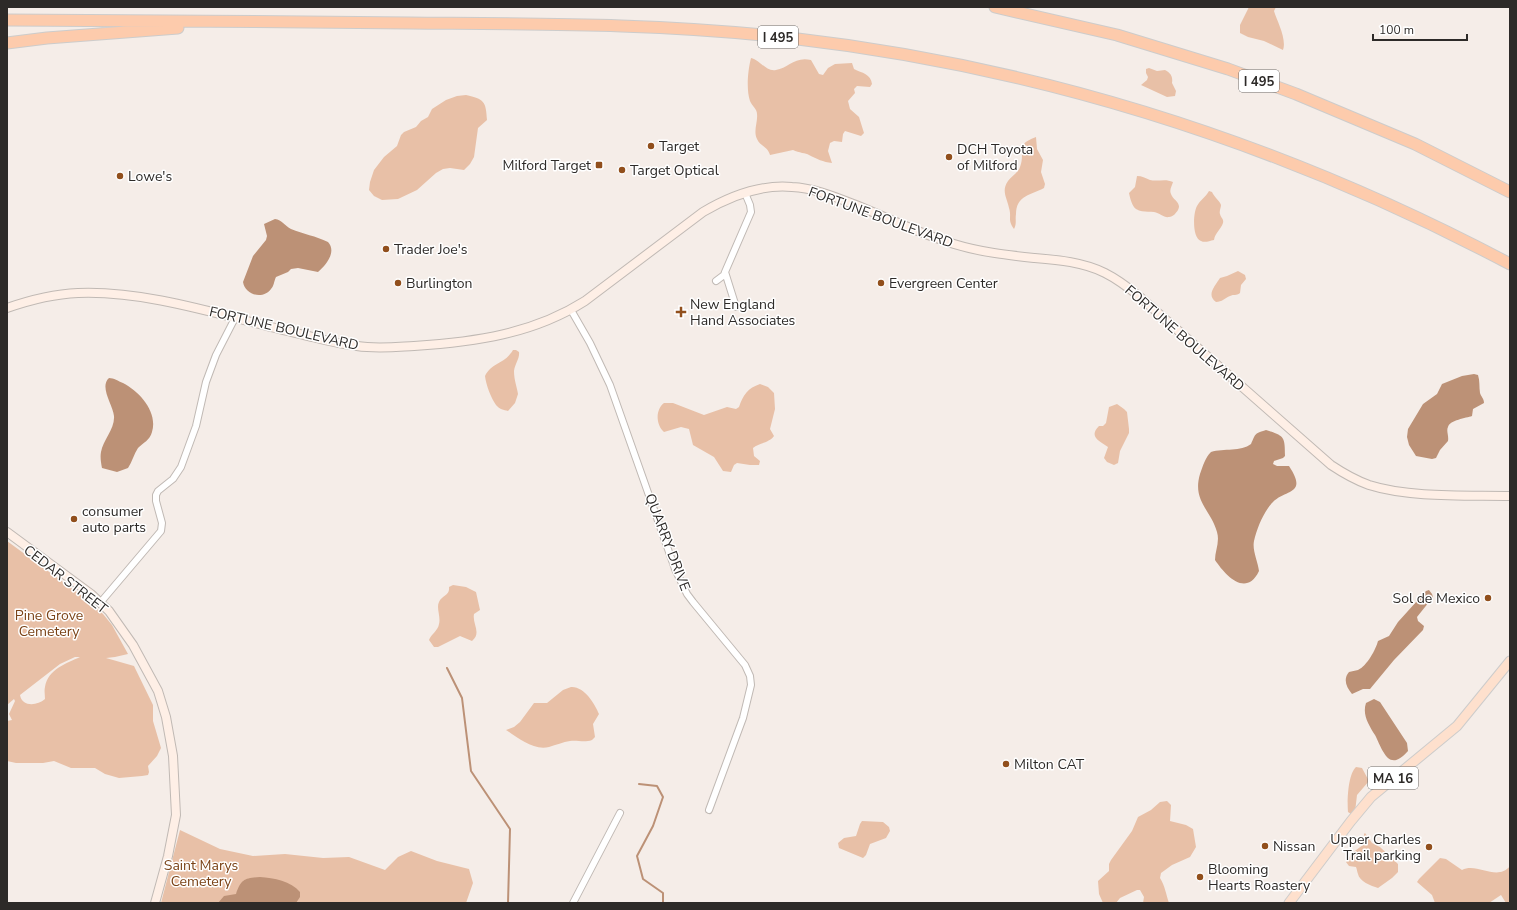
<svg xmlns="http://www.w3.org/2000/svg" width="1517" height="910" viewBox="0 0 1517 910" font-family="'Nunito Sans',sans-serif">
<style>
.green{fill:#e8c0a7;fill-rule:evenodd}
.water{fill:#bc9176}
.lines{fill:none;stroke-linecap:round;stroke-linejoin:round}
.stream{stroke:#bc9176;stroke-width:2}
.minor-casing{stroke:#c0b9b4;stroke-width:8}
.secondary-casing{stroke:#c0b9b4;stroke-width:10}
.primary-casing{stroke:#cdcccb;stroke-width:11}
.motorway-casing{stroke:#cdcccb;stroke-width:13}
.minor{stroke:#fff;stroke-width:6}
.secondary{stroke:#feefe6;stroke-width:8}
.primary{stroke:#fee0cd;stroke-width:9}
.motorway{stroke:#fdcbac;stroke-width:11}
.poi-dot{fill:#914f1c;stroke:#fff;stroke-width:1.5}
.labels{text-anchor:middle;stroke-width:3;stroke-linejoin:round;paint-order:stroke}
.shield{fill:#fff;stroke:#6c6a68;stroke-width:1}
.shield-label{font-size:13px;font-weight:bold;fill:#2d2a28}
.poi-label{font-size:14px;fill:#2d2a28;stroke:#fff;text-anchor:start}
.street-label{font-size:14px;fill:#2d2a28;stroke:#fff}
.park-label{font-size:14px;fill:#7a4216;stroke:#fff}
</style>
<rect width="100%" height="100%" fill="#f5ede8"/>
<path class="green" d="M 1249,7 L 1276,7 L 1274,11 C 1277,21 1287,39 1283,50 L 1264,41 L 1248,37 L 1240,33 L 1240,25 Z
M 751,58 C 760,60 766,72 776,70 C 788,68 795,56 811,60 L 819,74 L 823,75 L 828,68 L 835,64 L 852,63 L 854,69 C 862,73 871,74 872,84 L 870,87 L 857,86 L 854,89 L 855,93 L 848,101 L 850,109 L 859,117 L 864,133 L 861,136 L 845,131 L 843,134 L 842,142 L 834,141 L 830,143 L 828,151 L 832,163 C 823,162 817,159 809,155 C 806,153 799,153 793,150 L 770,155 C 768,147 760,146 757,139 C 753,131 758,122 757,114 C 757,109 752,106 750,101 C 746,89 748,70 751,58 Z
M 1149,68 L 1157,71 L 1165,70 C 1171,73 1173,77 1172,83 L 1176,91 L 1175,96 L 1167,97 L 1141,85 L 1147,80 L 1148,77 L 1146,73 L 1146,69 Z
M 466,95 C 484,99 486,101 487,120 L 478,128 L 474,157 L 470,164 L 464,170 L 450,168 L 443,169 L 436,173 L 417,190 L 398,199 L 382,200 L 374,196 L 369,190 L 370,182 L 374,170 L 384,157 L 397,146 L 401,135 L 404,132 L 416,127 L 421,121 L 428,117 L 432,109 L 446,100 L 457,96 Z
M 1036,137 L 1037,149 L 1043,160 L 1041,172 L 1045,184 L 1044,188 C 1032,195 1016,195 1016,214 C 1015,220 1017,223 1014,229 C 1007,219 1012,218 1009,208 C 1007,198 1001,191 1008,181 C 1011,176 1018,173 1020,167 C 1026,151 1014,145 1036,137 Z
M 1137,176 C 1142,176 1145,178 1150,180 C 1158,182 1165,178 1173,182 C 1172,186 1169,190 1171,194 C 1173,200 1182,203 1178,210 C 1176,213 1173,217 1169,217 C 1164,218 1160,213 1154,212 C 1148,211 1142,213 1136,209 C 1132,206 1130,198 1129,193 L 1135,187 Z
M 1209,191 L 1212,192 C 1214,197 1220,201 1221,205 C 1221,208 1219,211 1220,214 C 1221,218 1224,219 1223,223 C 1221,229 1215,233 1214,240 C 1209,241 1205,243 1201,241 C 1192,238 1193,213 1197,206 C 1200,200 1206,197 1209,191 Z
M 1238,271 L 1245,275 L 1246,279 L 1241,285 L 1240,293 C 1236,296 1234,294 1230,296 C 1225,298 1222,302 1216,302 C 1206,295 1215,286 1220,278 L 1227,276 Z
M 513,350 L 516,350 L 519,352 C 520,358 515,364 514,371 C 514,380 517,387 518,394 L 515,403 L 508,411 C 504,410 499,409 496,405 C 491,398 486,385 485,376 C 492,362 504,365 513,350 Z
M 760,384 L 768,387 L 774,393 L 775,409 L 770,429 L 774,436 C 769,443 759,443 753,448 L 754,456 L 760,461 L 759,465 L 750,465 L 737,463 L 734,465 L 731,472 L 723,471 L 714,457 L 693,445 L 689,429 L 681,427 L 664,432 C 656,425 655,410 664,403 L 673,403 L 704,415 L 727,407 L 736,409 L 739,407 C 743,395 748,388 760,384 Z
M 1117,404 L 1124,409 L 1127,412 L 1129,429 L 1129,433 L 1120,451 L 1118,463 L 1114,465 L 1107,462 L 1104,458 L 1108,447 C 1100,441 1088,437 1099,426 L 1103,426 L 1106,423 L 1109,407 Z
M 7,541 L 82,596 L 103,614 L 112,625 L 128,654 L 115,657 L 106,658 L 134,666 L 153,705 L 153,721 L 161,748 L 157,756 L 148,766 L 149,772 L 148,775 L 142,776 L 119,778 L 105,774 L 95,768 L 71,768 L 54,761 L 43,763 L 16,763 L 7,761 L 7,721 L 12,720 L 9,714 L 15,701 L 14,699 L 7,705 ZM 75,657 L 80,657 C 67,663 48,669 45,687 C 44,691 45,695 45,699 C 37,706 22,707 20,695 L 60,664 Z
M 453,585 L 466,587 L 476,592 L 480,610 L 474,614 C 472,624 482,633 472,641 L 460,636 L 438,647 L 434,647 L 429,640 C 431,634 438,631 439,624 C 441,617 436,608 439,602 C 442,595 450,596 449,587 Z
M 571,687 C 584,686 595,704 599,714 L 593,724 L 595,737 L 592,740 C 584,743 578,740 570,741 C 563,742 556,745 549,747 C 534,751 518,738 506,730 L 514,727 L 520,722 L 534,703 L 547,703 L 563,690 Z
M 1356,767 L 1362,768 L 1369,781 L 1357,795 L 1355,812 L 1351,814 L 1348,812 C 1347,801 1348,774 1356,767 Z
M 1167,801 L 1171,805 L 1170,821 L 1186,825 L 1193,829 L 1196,847 L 1190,857 L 1172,865 L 1161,873 L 1160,878 C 1165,886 1166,894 1169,903 L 1143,903 L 1144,897 L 1140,890 L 1137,890 L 1120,898 L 1116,903 L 1103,903 L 1099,894 L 1098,881 L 1109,871 L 1109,864 L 1111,860 L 1132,831 L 1138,817 L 1151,810 L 1160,802 Z
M 862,821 L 883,822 L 889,827 L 890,831 L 886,838 L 870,844 L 866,855 L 863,858 L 839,848 L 838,843 L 844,838 L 856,836 L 860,824 Z
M 180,830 L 220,849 L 253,856 L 285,854 L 323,858 L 349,857 L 385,870 L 398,857 L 411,851 L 437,861 L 469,869 L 473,883 L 466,903 L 161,903 Z
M 1365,833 L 1372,843 L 1380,847 L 1398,864 L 1398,872 L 1392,878 L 1378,888 C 1371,886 1359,881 1358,874 C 1357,872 1357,869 1356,867 L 1349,866 L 1346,862 L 1352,853 L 1363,845 L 1364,842 L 1364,834 Z
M 1440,858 L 1446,859 L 1462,870 C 1477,862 1497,882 1510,866 L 1510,903 L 1506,903 L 1501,895 L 1489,903 L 1435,903 L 1432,895 L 1417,882 L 1419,879 Z"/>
<path class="water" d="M 275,219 C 282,220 285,226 291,229 C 303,234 316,236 328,242 C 337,252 326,265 318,272 L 298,268 L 291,269 L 288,272 L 276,277 C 274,281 274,286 271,289 C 263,300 245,295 243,282 L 253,256 L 266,240 L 267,236 L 264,224 Z
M 1474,374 L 1478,375 C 1480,381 1479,387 1480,393 C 1481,397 1484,398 1484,403 L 1473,409 L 1472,416 C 1466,418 1450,420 1448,427 C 1446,431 1449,436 1448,441 L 1440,450 L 1436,458 L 1432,459 L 1416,456 L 1409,445 L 1407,437 L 1408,429 L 1423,404 L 1437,394 L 1442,384 L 1462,376 Z
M 109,378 C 114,378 118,381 123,383 C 140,392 158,412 152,432 C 150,440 143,443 138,448 C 134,454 132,462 128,468 L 117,472 L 102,468 C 101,463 100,457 101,452 C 103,440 115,429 114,416 C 113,405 99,387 109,378 Z
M 1266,430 C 1284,436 1285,436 1285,456 L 1283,458 L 1274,461 L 1273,464 L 1277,466 L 1289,466 C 1308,495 1286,489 1273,502 C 1264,511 1257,528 1254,541 C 1252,550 1258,562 1259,571 C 1246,598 1225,575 1215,560 C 1215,551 1220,542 1217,532 C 1211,510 1192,501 1200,474 C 1203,466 1205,458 1211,452 C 1224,448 1241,452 1251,444 C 1256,433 1254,434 1266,430 Z
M 1429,590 L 1432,594 L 1433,597 L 1417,617 L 1418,621 L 1424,626 L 1423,630 L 1394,660 L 1370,689 L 1363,689 L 1352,694 C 1346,687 1343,679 1349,672 C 1352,671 1355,671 1358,670 C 1367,666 1376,649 1378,641 L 1389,636 L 1398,622 L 1426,591 Z
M 1374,699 L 1380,702 L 1407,743 L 1408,751 C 1389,773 1383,751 1375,735 C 1369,725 1362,715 1366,703 Z
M 260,877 C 274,878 291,881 300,892 L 300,897 L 296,903 L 218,903 L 224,896 L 236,894 C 241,879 245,878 260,877 Z"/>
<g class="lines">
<path class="stream" d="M 447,668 L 462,698 L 471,771 L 510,829 L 508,903
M 639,784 L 657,786 L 663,797 L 653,826 L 637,856 L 643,879 L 663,893 L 663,903"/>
<g class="minor-casing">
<path id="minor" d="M 725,272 L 751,212 L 750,205 L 745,193
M 716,281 L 724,275 L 725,272 L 736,307
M 571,310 L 590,343 L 610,385 L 675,569 L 687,594 L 693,602 L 745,665 L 750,676 L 751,685 L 743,718 L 709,810
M 100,603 L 161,531 L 162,523 L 156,501 L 156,495 L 158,491 L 173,479 L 181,467 L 196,426 L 206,382 L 216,355 L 235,318
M 573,903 L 620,813"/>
</g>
<g class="secondary-casing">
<path id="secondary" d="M 7,308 C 30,300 54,294 78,293 C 151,290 232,319 304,335 C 321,339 339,344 357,346 C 376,349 395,347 414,346 C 475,342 533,334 585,301 L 703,212 C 730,196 760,184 792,187 C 814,188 835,197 856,205 C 888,218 920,234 954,244 C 980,252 1007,255 1034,258 C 1058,260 1083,262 1105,273 C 1117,279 1129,288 1140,297 L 1331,465 C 1343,473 1355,480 1369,485 C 1410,498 1467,495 1510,496
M 7,532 L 91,594 L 109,611 L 133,645 L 158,691 L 166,717 L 173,756 L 176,815 L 168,856 L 155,903"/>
</g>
<g class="primary-casing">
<path id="primary" d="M 1289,903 L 1351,821 L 1371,797 L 1457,726 L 1510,661"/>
</g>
<g class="motorway-casing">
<path id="motorway" d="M 995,7 L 1117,35 L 1228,69 L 1296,94 L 1415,144 L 1510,192
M 7,20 C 141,20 276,22 410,23 C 537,24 664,23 790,38 C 1043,67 1285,145 1510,264
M 7,43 L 47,38 L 178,28"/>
</g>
<use href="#minor" class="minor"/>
<use href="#secondary" class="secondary"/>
<use href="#primary" class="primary"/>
<use href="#motorway" class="motorway"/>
</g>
<g class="poi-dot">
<circle cx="651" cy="146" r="4"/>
<circle cx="949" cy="157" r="4"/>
<rect x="595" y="161" width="8" height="8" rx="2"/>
<circle cx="622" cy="170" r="4"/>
<circle cx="120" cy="176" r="4"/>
<circle cx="386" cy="249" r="4"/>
<circle cx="398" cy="283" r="4"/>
<circle cx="881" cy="283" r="4"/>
<path d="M679 306h4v4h4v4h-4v4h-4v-4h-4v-4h4z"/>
<circle cx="74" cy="519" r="4"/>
<circle cx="1488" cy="598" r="4"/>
<circle cx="1006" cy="764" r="4"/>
<circle cx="1265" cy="846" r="4"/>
<circle cx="1429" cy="847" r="4"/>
<circle cx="1200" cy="877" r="4"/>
</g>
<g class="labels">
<g class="shield">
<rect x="758" y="26" width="40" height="22" rx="3"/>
<rect x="1239" y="70" width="40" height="22" rx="3"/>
<rect x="1368" y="767" width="50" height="22" rx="3"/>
</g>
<g class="shield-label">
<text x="778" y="42">I 495</text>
<text x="1259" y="86">I 495</text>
<text x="1393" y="783">MA 16</text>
</g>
<g class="poi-label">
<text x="659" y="151">Target</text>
<text x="957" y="154">DCH Toyota<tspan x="957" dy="16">of Milford</tspan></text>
<text x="591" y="170" text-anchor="end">Milford Target</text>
<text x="630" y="175">Target Optical</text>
<text x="128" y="181">Lowe's</text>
<text x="394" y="254">Trader Joe's</text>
<text x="406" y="288">Burlington</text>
<text x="889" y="288">Evergreen Center</text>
<text x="690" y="309">New England<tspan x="690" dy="16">Hand Associates</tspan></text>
<text x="82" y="516">consumer<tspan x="82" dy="16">auto parts</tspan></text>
<text x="1480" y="603" text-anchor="end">Sol de Mexico</text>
<text x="1014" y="769">Milton CAT</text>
<text x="1421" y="844" text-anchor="end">Upper Charles<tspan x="1421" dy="16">Trail parking</tspan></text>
<text x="1273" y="851">Nissan</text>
<text x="1208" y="874">Blooming<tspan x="1208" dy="16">Hearts Roastery</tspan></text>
</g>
<g class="street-label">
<text transform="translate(881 217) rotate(20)" y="5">FORTUNE BOULEVARD</text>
<text transform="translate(284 328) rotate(13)" y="5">FORTUNE BOULEVARD</text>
<text transform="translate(1185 338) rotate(41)" y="5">FORTUNE BOULEVARD</text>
<text transform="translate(668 542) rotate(69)" y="5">QUARRY DRIVE</text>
<text transform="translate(66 579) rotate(38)" y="5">CEDAR STREET</text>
</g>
<g class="park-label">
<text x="49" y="620">Pine Grove<tspan x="49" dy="16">Cemetery</tspan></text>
<text x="201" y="870">Saint Marys<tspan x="201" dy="16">Cemetery</tspan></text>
</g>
</g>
<rect width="1517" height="910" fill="none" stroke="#2d2a28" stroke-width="16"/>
<path d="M1373 34v6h94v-6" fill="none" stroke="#2d2a28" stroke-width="2"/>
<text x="1379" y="34" font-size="12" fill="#2d2a28" stroke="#ffffff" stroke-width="3" paint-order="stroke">100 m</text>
</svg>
